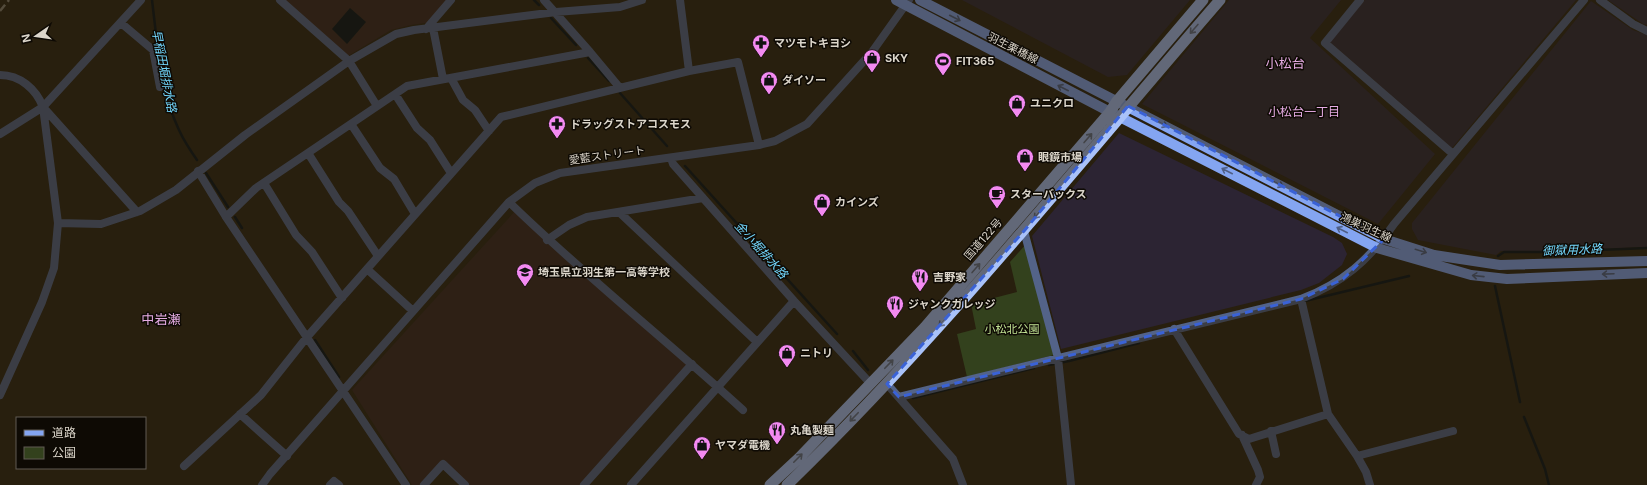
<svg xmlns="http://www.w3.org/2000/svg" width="1647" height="485" viewBox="0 0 1647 485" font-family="Inter,'Noto Sans JP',sans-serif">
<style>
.industrial{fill:#2c2433}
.education{fill:#35231d}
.green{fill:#33411d}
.water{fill:#000d14}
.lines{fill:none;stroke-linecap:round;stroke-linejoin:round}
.stream{stroke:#000d14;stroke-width:2.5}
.minor{stroke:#536388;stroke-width:8}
.major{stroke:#84a5f1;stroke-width:10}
.highway{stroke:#a9c2f9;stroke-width:11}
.rail{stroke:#888072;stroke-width:2.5;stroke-dasharray:8 4;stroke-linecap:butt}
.oneway{stroke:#4f5f86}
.oneway2{stroke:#636f8b}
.marked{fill:none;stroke:#3a62d6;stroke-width:3;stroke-dasharray:8 5;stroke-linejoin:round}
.labels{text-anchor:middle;stroke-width:3;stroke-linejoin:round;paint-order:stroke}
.poi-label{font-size:11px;font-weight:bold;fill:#dbd5ca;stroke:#0e0a04;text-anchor:start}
.street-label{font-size:11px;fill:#dbd5ca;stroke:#0e0a04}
.park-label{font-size:11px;fill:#c0e193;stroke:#0e0a04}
.water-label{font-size:12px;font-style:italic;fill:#72d6fc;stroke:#0e0a04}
.neighbourhood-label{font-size:12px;fill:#e6ace4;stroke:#0e0a04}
.quarter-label{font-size:13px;fill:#e6ace4;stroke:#0e0a04}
</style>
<rect width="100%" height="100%" fill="#281f0e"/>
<path class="industrial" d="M 962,0 L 1190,0 L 1127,75 L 1108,77 Z
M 1229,0 L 1341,0 L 1310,38 L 1435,154 L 1378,224 L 1142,104 Z
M 1365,0 L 1576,0 L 1452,148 L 1330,42 Z
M 1608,0 L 1647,0 L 1647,25 L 1643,24 Z
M 1591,1 L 1633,30 L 1647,35 L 1647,247 L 1549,251 L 1501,251 L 1496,255 L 1418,240 L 1412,229 L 1412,223 Z
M 1119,133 L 1333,237 L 1342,243 L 1347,254 L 1342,265 L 1319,283 L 1301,290 L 1061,349 L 1032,236 Z"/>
<path class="education" d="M 285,0 L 451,0 L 432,22 L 411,25 L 391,30 L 348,56 Z
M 517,209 L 690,365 L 582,485 L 470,485 L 443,460 L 420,485 L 412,485 L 352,390 Z"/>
<path class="green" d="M 1027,243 L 1054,355 L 967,377 L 957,334 L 976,329 L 971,304 L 1017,292 L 1010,262 Z"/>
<path class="water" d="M 350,8 L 366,22 L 347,44 L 332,29 Z"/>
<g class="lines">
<path class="stream" d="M 152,0 C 157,41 161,93 179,130 C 184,141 190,150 197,160
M 534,0 L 539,5
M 551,18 L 576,45
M 588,58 L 609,81
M 620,93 L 667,146
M 685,166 L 837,334
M 206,173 L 228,207
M 235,217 L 242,228
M 1498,256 L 1504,252 L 1552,252 L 1647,248
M 1495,286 L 1520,402
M 1305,301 L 1409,276
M 315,340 L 339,377
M 853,351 L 868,370
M 1049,365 L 1069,361 L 1139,343
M 913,398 L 1034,368
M 1524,417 L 1545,469 L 1549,485"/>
<path class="minor" d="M 280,0 L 349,61 L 377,106
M 544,0 L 590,52
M 680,0 L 689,71
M 1360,0 L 1325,43 L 1453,154
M 1600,0 L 1633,24 L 1647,31
M 121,23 L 153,50 L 160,87
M 433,28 L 443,79
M 426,29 L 451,0
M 0,75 C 20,75 36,89 43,107 L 58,223 L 54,268 L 42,302 L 0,395
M 451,78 L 463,100 L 475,110 L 489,131
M 395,94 L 417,128 L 430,140 L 451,173
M 43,107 L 137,212
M 351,124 L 380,168 L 394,179 L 415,214
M 0,134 L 43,107 L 141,0
M 308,153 L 339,202 L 348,211 L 378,256
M 671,158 L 673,164 L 794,301 L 870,383
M 198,171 L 226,217 L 406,485
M 264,183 L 296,235 L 312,252 L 342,298
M 509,202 C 584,275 666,340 743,410
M 619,212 L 757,342
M 226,217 L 256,188 L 407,86 L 590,52 L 620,88
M 58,223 L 101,224 L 140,211 L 176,190 L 245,135 L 349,61 L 396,34 L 414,30 L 556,12 L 620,7 L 642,0
M 1024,231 L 1058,358 L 1071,485
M 547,240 L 569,225 L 587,217 L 703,198
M 1301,299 L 1328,414 L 1357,456 L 1366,472 L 1370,485
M 413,311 L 367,269 L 501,117 L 689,71 L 738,62 L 759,145
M 1174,329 L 1239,434 L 1249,439 L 1328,414
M 887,384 L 953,459 L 963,485
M 899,397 L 1301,299 C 1343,283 1369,260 1394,224 L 1584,0
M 240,414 L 287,456
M 1271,431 L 1276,454
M 1242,435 L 1258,470 L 1260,477 L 1256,485
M 1357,456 L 1453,431
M 184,466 L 261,395 L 307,337 L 367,269
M 262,485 L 270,474 L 509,202 L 535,183 L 560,173 L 759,145 L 775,141 L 807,124 L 872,52 L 909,0
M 330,485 L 334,481 L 339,485
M 424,485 L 443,464 L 465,485
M 584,485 L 692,364
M 631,485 L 794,301"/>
<path class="major" d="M 896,0 L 1110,112 L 1377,248 L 1471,275 L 1507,279 L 1647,273
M 920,0 L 1384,239 L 1434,255 L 1500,265 L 1647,261"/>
<path class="highway" d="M 770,485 L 799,458 L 925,327 L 1110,112 L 1117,101 L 1203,0
M 787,485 C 943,334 1078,164 1220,0"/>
<path class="rail" d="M 0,11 L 9,0"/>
</g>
<defs><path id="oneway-shaft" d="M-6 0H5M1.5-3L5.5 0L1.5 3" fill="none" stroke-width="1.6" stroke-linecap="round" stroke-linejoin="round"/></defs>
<g class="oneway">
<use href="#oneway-shaft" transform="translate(955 18) rotate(27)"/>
<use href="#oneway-shaft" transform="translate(1063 88) rotate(-153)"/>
<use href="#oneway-shaft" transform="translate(1162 124) rotate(27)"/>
<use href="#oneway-shaft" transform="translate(1227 171) rotate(-153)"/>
<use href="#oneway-shaft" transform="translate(1278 184) rotate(28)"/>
<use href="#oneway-shaft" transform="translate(1342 230) rotate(-153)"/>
<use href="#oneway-shaft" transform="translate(1421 251) rotate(17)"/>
<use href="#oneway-shaft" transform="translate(1608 274) rotate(178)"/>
<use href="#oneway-shaft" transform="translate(1478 276) rotate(-174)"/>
</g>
<g class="oneway2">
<use href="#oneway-shaft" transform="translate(1194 29) rotate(131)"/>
<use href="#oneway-shaft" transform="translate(1088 138) rotate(-49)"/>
<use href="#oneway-shaft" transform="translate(1038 214) rotate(130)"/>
<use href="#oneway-shaft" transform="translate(976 268) rotate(-49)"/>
<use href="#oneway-shaft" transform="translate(943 322) rotate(132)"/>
<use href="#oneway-shaft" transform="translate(889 364) rotate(-46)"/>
<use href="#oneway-shaft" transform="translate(854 417) rotate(134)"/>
<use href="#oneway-shaft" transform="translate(798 458) rotate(-45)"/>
</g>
<path d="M0 0H1647V485H0ZM 1128,106 L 1384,239 L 1343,279 L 1301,299 L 899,397 L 887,384 L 1024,231 Z" fill="#281f0e" fill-opacity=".55" fill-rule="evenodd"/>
<path class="marked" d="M 1128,106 L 1384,239 L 1343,279 L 1301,299 L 899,397 L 887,384 L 1024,231 Z"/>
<defs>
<g id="pharmacy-pin" transform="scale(0.9)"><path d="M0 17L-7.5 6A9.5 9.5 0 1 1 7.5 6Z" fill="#f38af1" stroke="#0e0a04"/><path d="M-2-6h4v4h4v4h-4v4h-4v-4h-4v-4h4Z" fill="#111"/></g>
<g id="shop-pin" transform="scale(0.9)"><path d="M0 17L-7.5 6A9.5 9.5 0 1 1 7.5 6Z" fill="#f38af1" stroke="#0e0a04"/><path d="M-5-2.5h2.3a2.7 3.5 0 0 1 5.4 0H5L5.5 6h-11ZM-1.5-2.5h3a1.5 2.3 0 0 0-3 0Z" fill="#111"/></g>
<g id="stadium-pin" transform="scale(0.9)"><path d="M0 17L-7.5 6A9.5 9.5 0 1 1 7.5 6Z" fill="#f38af1" stroke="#0e0a04"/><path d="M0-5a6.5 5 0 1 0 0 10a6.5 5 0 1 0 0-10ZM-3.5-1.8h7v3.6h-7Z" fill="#111"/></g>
<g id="cafe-pin" transform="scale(0.9)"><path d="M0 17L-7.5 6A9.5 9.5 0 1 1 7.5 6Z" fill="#f38af1" stroke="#0e0a04"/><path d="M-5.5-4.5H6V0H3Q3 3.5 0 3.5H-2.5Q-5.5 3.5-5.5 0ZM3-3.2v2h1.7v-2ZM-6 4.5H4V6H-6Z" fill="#111"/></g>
<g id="school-pin" transform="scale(0.9)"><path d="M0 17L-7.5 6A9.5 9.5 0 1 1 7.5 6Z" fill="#f38af1" stroke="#0e0a04"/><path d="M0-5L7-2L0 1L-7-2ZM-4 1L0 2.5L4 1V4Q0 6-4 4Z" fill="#111"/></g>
<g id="restaurant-pin" transform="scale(0.9)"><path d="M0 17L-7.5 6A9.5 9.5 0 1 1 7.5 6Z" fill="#f38af1" stroke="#0e0a04"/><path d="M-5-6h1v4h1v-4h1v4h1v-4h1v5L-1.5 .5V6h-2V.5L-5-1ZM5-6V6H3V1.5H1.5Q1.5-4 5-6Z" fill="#111"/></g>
</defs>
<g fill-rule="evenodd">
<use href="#pharmacy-pin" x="761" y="43"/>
<use href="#shop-pin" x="872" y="58"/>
<use href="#stadium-pin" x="943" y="61"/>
<use href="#shop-pin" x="769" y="80"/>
<use href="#shop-pin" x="1017" y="103"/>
<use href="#pharmacy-pin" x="557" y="124"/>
<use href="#shop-pin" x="1025" y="157"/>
<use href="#cafe-pin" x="997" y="194"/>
<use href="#shop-pin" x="822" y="202"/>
<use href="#school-pin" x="525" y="272"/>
<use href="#restaurant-pin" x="920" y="277"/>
<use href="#restaurant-pin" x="895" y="304"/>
<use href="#shop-pin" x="787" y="353"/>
<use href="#restaurant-pin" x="777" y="430"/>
<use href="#shop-pin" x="702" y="445"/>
</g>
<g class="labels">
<g class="poi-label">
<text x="774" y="47">マツモトキヨシ</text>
<text x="885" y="62">SKY</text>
<text x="956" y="65">FIT365</text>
<text x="782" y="84">ダイソー</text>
<text x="1030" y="107">ユニクロ</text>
<text x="570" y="128">ドラッグストアコスモス</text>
<text x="1038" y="161">眼鏡市場</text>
<text x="1010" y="198">スターバックス</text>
<text x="835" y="206">カインズ</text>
<text x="538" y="276">埼玉県立羽生第一高等学校</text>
<text x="933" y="281">吉野家</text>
<text x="908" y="308">ジャンクガレッジ</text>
<text x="800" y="357">ニトリ</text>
<text x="790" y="434">丸亀製麺</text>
<text x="715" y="449">ヤマダ電機</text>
</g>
<g class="street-label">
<text transform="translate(1013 48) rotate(27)" y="4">羽生栗橋線</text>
<text transform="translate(607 155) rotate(-8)" y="4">愛藍ストリート</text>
<text transform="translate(1366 227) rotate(25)" y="4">鴻巣羽生線</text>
<text transform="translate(983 239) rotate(-49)" y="4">国道122号</text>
</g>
<g class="park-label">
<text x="1012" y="333">小松北公園</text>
</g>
<g class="water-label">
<text transform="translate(164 71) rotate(79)" y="4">早稲田堀排水路</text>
<text transform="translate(761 250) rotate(48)" y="4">金小堀排水路</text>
<text transform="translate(1572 250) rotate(-2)" y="4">御獄用水路</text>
</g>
<g class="neighbourhood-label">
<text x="1304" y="116">小松台一丁目</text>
</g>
<g class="quarter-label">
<text x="1285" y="68">小松台</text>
<text x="161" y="324">中岩瀬</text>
</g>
</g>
<rect x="16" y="417" width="130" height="52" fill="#0e0a04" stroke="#605b53"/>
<rect x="24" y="430" width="20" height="6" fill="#84a5f1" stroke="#605b53"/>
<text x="52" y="437" font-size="12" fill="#dbd5ca">道路</text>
<rect x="24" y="447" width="20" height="12" fill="#33411d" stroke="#605b53"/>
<text x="52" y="457" font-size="12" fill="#dbd5ca">公園</text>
<g transform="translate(36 36) rotate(257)" stroke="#0e0a04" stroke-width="3" paint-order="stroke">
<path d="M0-3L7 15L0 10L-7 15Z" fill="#dbd5ca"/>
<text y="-6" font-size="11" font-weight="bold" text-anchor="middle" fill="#dbd5ca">N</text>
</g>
</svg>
